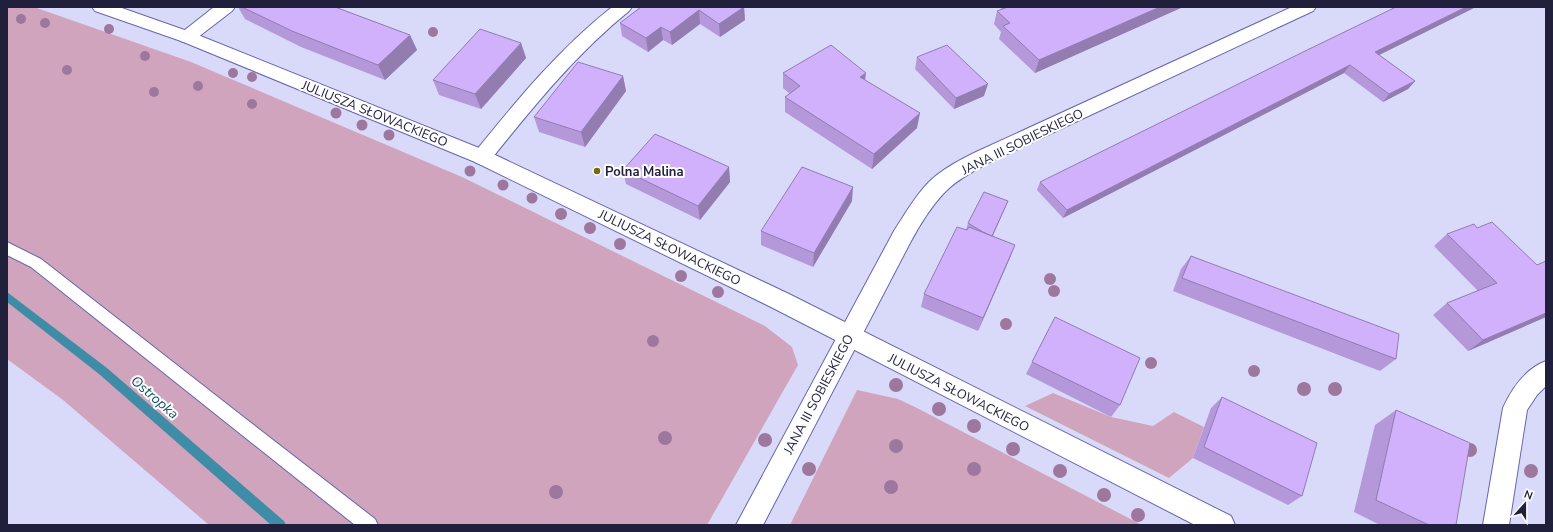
<svg xmlns="http://www.w3.org/2000/svg" width="1553" height="532" viewBox="0 0 1553 532" font-family="'Nunito Sans',sans-serif">
<style>
.green{fill:#d1a4bd}
.lines{fill:none;stroke-linecap:round;stroke-linejoin:round}
.stream{fill:#3f8ca7;fill-rule:evenodd}
.lane-casing{stroke:#6865ac;stroke-width:2}
.street-casing{stroke:#6865ac;stroke-width:2}
.secondary-casing{stroke:#6865ac;stroke-width:2}
.lane{fill:#fff;fill-rule:evenodd}
.street{fill:#fff;fill-rule:evenodd}
.secondary{fill:#fff;fill-rule:evenodd}
.tree{fill:#9e779f}
.wall{fill:#b498d9}
.shaded-wall{fill:#927cb0}
.building{fill:#d1b1fc;stroke:#927cb0}
.poi-dot{fill:#746c08;stroke:#fefefe;stroke-width:1.5}
.labels{text-anchor:middle;stroke-width:4;stroke-linejoin:round;paint-order:stroke}
.street-label{font-size:13px;fill:#201f3c;stroke:#fefefe}
.poi-label{font-size:13px;font-weight:bold;fill:#201f3c;stroke:#fefefe;text-anchor:start}
.water-label{font-size:14px;font-style:italic;fill:#145367;stroke:#fefefe}
</style>
<rect width="100%" height="100%" fill="#d9dafa"/>
<path class="green" d="M 7,7 L 34,7 L 191,62 L 462,177 L 765,326 L 792,347 L 798,365 L 707,525 L 209,525 L 63,400 L 7,359 Z
M 857,390 L 898,399 L 917,408 L 1142,525 L 790,525 Z
M 1053,393 L 1111,417 L 1153,426 L 1174,412 L 1204,427 L 1193,458 L 1169,478 L 1025,406 Z"/>
<g class="lines">
<path class="stream" d="M 7,292 L 107,368 L 284,521 L 286,525 L 271,525 L 99,374 L 7,302 Z"/>
<g class="lane-casing">
<path id="lane" d="M 7,242 L 41,259 L 237,412 L 375,519 L 378,525 L 355,525 L 31,267 L 7,255 Z"/>
</g>
<g class="street-casing">
<path id="street" d="M 214,7 L 235,7 L 232,11 L 193,41 L 187,43 L 181,41 L 178,37 L 181,33 Z
M 612,7 L 632,7 L 629,11 C 575,55 532,108 489,162 L 482,165 L 475,162 L 472,157 L 475,152 C 517,100 559,49 612,7 Z
M 1292,7 L 1316,7 L 1313,11 L 990,162 C 974,171 956,180 943,194 C 930,208 919,226 910,243 L 763,525 L 736,525 L 894,231 C 905,214 915,196 929,182 C 942,169 960,160 976,152 Z
M 1546,361 L 1546,386 L 1537,395 L 1527,410 L 1509,525 L 1483,525 L 1503,408 C 1512,388 1525,369 1546,361 Z"/>
</g>
<g class="secondary-casing">
<path id="secondary" d="M 92,7 L 119,7 L 193,33 L 489,152 L 789,294 L 1231,516 L 1235,525 L 1195,525 L 773,308 L 475,162 L 181,41 L 95,11 Z"/>
</g>
<use href="#lane" class="lane"/>
<use href="#street" class="street"/>
<use href="#secondary" class="secondary"/>
</g>
<g class="tree">
<circle cx="21" cy="19" r="5"/>
<circle cx="45" cy="23" r="5"/>
<circle cx="109" cy="29" r="5"/>
<circle cx="433" cy="32" r="5"/>
<circle cx="145" cy="56" r="5"/>
<circle cx="67" cy="70" r="5"/>
<circle cx="233" cy="73" r="5"/>
<circle cx="252" cy="77" r="5"/>
<circle cx="198" cy="86" r="5"/>
<circle cx="154" cy="92" r="5"/>
<circle cx="252" cy="104" r="5"/>
<circle cx="336" cy="113" r="5.5"/>
<circle cx="362" cy="125" r="5.5"/>
<circle cx="389" cy="135" r="5.5"/>
<circle cx="470" cy="171" r="5.5"/>
<circle cx="503" cy="185" r="5.5"/>
<circle cx="532" cy="198" r="5.5"/>
<circle cx="561" cy="214" r="6"/>
<circle cx="590" cy="228" r="6"/>
<circle cx="620" cy="244" r="6"/>
<circle cx="681" cy="276" r="6"/>
<circle cx="1050" cy="279" r="6"/>
<circle cx="1054" cy="291" r="6"/>
<circle cx="718" cy="292" r="6"/>
<circle cx="1006" cy="324" r="6"/>
<circle cx="653" cy="341" r="6"/>
<circle cx="1151" cy="363" r="6"/>
<circle cx="1254" cy="371" r="6"/>
<circle cx="896" cy="385" r="7"/>
<circle cx="1304" cy="389" r="7"/>
<circle cx="1335" cy="389" r="7"/>
<circle cx="939" cy="409" r="7"/>
<circle cx="974" cy="426" r="7"/>
<circle cx="665" cy="438" r="7"/>
<circle cx="765" cy="440" r="7"/>
<circle cx="896" cy="446" r="7"/>
<circle cx="1013" cy="449" r="7"/>
<circle cx="1470" cy="450" r="7"/>
<circle cx="809" cy="469" r="7"/>
<circle cx="974" cy="469" r="7"/>
<circle cx="1060" cy="471" r="7"/>
<circle cx="1531" cy="471" r="7"/>
<circle cx="891" cy="487" r="7"/>
<circle cx="556" cy="492" r="7"/>
<circle cx="1104" cy="495" r="7"/>
<circle cx="1138" cy="515" r="7"/>
</g>
<path class="wall" d="M 238,7 L 335,7 L 410,35 L 417,50 L 385,80 L 301,47 L 245,19 Z
M 641,7 L 744,7 L 745,20 L 720,37 L 700,24 L 672,45 L 663,40 L 648,52 L 622,36 L 620,23 Z
M 999,7 L 1183,7 L 1035,73 L 999,39 L 1001,32 L 994,24 L 997,11 L 1002,9 Z
M 1476,7 L 1379,55 L 1415,81 L 1408,89 L 1383,102 L 1344,73 L 1063,218 L 1037,190 L 1040,182 Z
M 521,43 L 526,58 L 481,109 L 439,95 L 433,80 Z
M 917,57 L 984,96 L 954,109 L 915,69 Z
M 783,73 L 865,80 L 917,128 L 872,169 L 785,112 L 785,97 L 790,94 L 783,88 Z
M 623,76 L 626,91 L 585,147 L 539,132 L 534,117 Z
M 729,167 L 730,182 L 700,220 L 626,184 L 623,170 Z
M 852,201 L 813,267 L 761,245 L 761,231 Z
M 1008,201 L 993,236 L 1015,245 L 978,331 L 921,307 L 924,294 L 966,230 L 968,223 Z
M 1477,228 L 1537,265 L 1546,261 L 1546,317 L 1468,351 L 1433,315 L 1447,303 L 1478,291 L 1434,246 L 1447,234 Z
M 1191,256 L 1396,359 L 1380,371 L 1173,291 L 1181,269 Z
M 1048,330 L 1120,405 L 1111,417 L 1026,374 Z
M 1222,397 L 1302,496 L 1288,505 L 1193,458 L 1211,408 Z
M 1396,410 L 1456,525 L 1380,525 L 1354,512 L 1375,425 Z"/>
<path class="shaded-wall" d="M 744,7 L 745,20 L 720,37 L 719,24 Z
M 1160,7 L 1183,7 L 1035,73 L 1039,60 Z
M 1466,7 L 1476,7 L 1369,60 L 1375,52 Z
M 699,10 L 700,24 L 672,45 L 670,32 Z
M 661,27 L 663,40 L 648,52 L 646,38 Z
M 410,35 L 417,50 L 385,80 L 378,65 Z
M 521,43 L 526,58 L 481,109 L 475,94 Z
M 1350,65 L 1344,73 L 1063,218 L 1067,210 Z
M 866,73 L 864,88 L 860,77 Z
M 623,76 L 626,91 L 585,147 L 581,132 Z
M 1415,81 L 1408,89 L 1383,102 L 1389,94 Z
M 988,84 L 984,96 L 954,109 L 956,98 Z
M 920,113 L 917,128 L 872,169 L 874,154 Z
M 729,167 L 730,182 L 700,220 L 698,206 Z
M 853,187 L 852,201 L 813,267 L 814,253 Z
M 1008,201 L 1005,208 L 988,245 L 991,237 Z
M 1015,245 L 1010,258 L 978,331 L 983,318 Z
M 1546,313 L 1546,317 L 1468,351 L 1483,340 Z"/>
<path class="building" d="M 242,7 L 335,7 L 410,35 L 378,65 L 292,31 Z
M 641,7 L 744,7 L 719,24 L 699,10 L 670,32 L 661,27 L 646,38 L 620,23 Z
M 1008,7 L 1160,7 L 1039,60 L 1003,26 L 1010,23 L 997,11 Z
M 1396,7 L 1466,7 L 1375,52 L 1415,81 L 1389,94 L 1350,65 L 1067,210 L 1040,182 L 1301,53 Z
M 480,29 L 521,43 L 475,94 L 433,80 Z
M 831,45 L 866,73 L 860,77 L 920,113 L 874,154 L 785,97 L 800,86 L 783,73 Z
M 947,45 L 988,84 L 956,98 L 917,57 Z
M 578,62 L 623,76 L 581,132 L 534,117 Z
M 655,134 L 729,167 L 698,206 L 623,170 Z
M 802,167 L 853,187 L 814,253 L 761,231 Z
M 984,192 L 1008,201 L 992,236 L 983,232 L 968,223 Z
M 1492,222 L 1537,265 L 1546,261 L 1546,313 L 1483,340 L 1447,303 L 1497,283 L 1447,234 L 1474,224 L 1477,228 Z
M 957,227 L 967,230 L 969,227 L 1015,245 L 983,318 L 924,294 Z
M 1191,256 L 1399,334 L 1396,359 L 1182,278 Z
M 1055,317 L 1140,358 L 1120,405 L 1032,362 Z
M 1222,397 L 1317,443 L 1302,496 L 1204,447 Z
M 1396,410 L 1470,443 L 1456,525 L 1429,525 L 1376,500 Z"/>
<circle class="poi-dot" cx="597" cy="171" r="4"/>
<g class="labels">
<g class="street-label">
<text transform="translate(375 113) rotate(22)" y="5">JULIUSZA SŁOWACKIEGO</text>
<text transform="translate(1022 141) rotate(-26)" y="5">JANA III SOBIESKIEGO</text>
<text transform="translate(670 247) rotate(26)" y="5">JULIUSZA SŁOWACKIEGO</text>
<text transform="translate(959 392) rotate(27)" y="5">JULIUSZA SŁOWACKIEGO</text>
<text transform="translate(818 394) rotate(-62)" y="5">JANA III SOBIESKIEGO</text>
</g>
<g class="poi-label">
<text x="605" y="176">Polna Malina</text>
</g>
<g class="water-label">
<text transform="translate(155 397) rotate(41)" y="5">Ostropka</text>
</g>
</g>
<rect width="1553" height="532" fill="none" stroke="#201f3c" stroke-width="16"/>
<g transform="translate(1525 504) rotate(21)" stroke="#fefefe" stroke-width="3" paint-order="stroke">
<path d="M0-3L7 15L0 10L-7 15Z" fill="#201f3c"/>
<text y="-6" font-size="11" font-weight="bold" text-anchor="middle" fill="#201f3c">N</text>
</g>
</svg>
